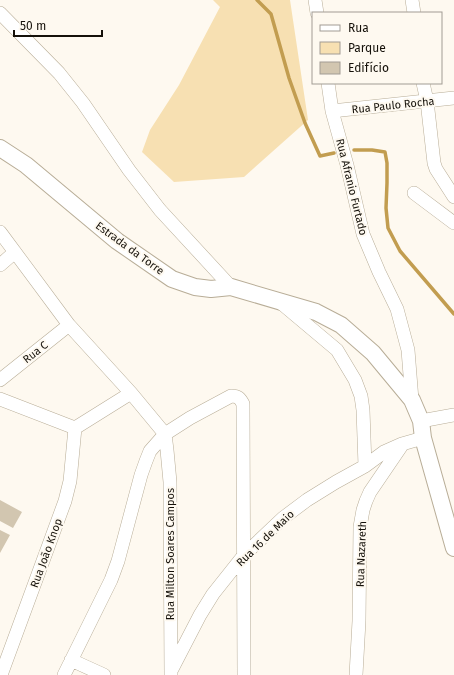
<svg xmlns="http://www.w3.org/2000/svg" width="454" height="675" viewBox="0 0 454 675" font-family="'Fira Sans',sans-serif">
<style>
.green{fill:#f7e0b2}
.lines{fill:none;stroke-linecap:round;stroke-linejoin:round}
.stream{stroke:#c29d50;stroke-width:3.5}
.building{fill:#d2c6b0}
.minor-casing{stroke:#b8ad97;stroke-width:14}
.tertiary-casing{stroke:#b8ad97;stroke-width:18}
.minor{stroke:#fff;stroke-width:13}
.tertiary{stroke:#fff;stroke-width:16}
.labels{text-anchor:middle;stroke-width:4;stroke-linejoin:round;paint-order:stroke}
.street-label{font-size:11px;fill:#15110a;stroke:#fef9f0}
</style>
<rect width="100%" height="100%" fill="#fef9f0"/>
<path class="green" d="M 213,0 L 290,0 L 308,120 L 244,177 L 174,182 L 142,152 L 150,130 L 179,85 L 220,7 Z"/>
<g class="lines">
<path class="stream" d="M 257,0 L 271,14 L 289,78 L 305,123 L 320,156 L 334,153
M 354,150 L 372,150 L 385,152 L 387,163 L 387,183 L 386,208 L 388,228 L 400,251 L 454,314"/>
</g>
<path class="building" d="M 0,500 L 22,512 L 13,528 L 0,521 Z
M 0,530 L 10,535 L 0,553 Z"/>
<g class="lines">
<g class="minor-casing">
<path id="minor" d="M 315,0 L 317,13
M 412,0 L 414,13
M 0,13 L 59,73 L 83,103 L 129,170 L 160,210 L 231,287
M 328,83 L 332,111 L 347,165 L 363,234 L 379,272 L 397,309 L 408,350 L 412,400
M 423,83 L 427,101 L 434,163 L 436,169 L 454,197
M 332,111 L 454,98
M 414,193 L 454,223
M 0,232 L 69,325 L 131,393 L 165,434 L 167,450 L 170,482 L 171,675
M 0,265 L 15,252
M 281,303 L 337,350 L 355,380 L 361,396 L 363,410 L 365,466
M 0,380 L 69,325
M 0,399 L 75,428
M 421,421 L 454,415
M 75,428 L 131,393
M 71,660 L 104,675
M 172,669 L 200,615 L 213,594 L 244,555 L 283,518 L 307,500 L 336,482 L 365,466 L 384,452 L 402,444 L 423,438
M 1,675 L 65,501 L 70,481 L 75,428
M 64,675 L 111,580 L 118,561 L 141,475 L 146,461 L 150,451 L 165,434 L 190,418 L 231,396 C 238,396 240,398 243,404 L 244,675
M 356,675 L 359,621 L 360,527 L 363,510 L 366,501 L 370,492 L 402,445"/>
</g>
<g class="tertiary-casing">
<path id="tertiary" d="M 0,148 L 26,165 L 117,241 L 172,279 L 195,287 L 211,289 L 231,287 L 316,312 L 341,325 L 373,353 L 412,400 L 421,421 L 423,438 L 454,548"/>
</g>
<use href="#minor" class="minor"/>
<use href="#tertiary" class="tertiary"/>
</g>
<g class="labels">
<g class="street-label">
<text transform="translate(393 105) rotate(-6)" y="4">Rua Paulo Rocha</text>
<text transform="translate(352 187) rotate(76)" y="4">Rua Afranio Furtado</text>
<text transform="translate(130 248) rotate(36)" y="4">Estrada da Torre</text>
<text transform="translate(35 352) rotate(-38)" y="4">Rua C</text>
<text transform="translate(265 538) rotate(-44)" y="4">Rua 16 de Maio</text>
<text transform="translate(46 553) rotate(-70)" y="4">Rua João Knop</text>
<text transform="translate(170 554) rotate(-90)" y="4">Rua Milton Soares Campos</text>
<text transform="translate(361 554) rotate(-88)" y="4">Rua Nazareth</text>
</g>
</g>
<rect x="312" y="12" width="130" height="72" fill="#fef9f0" stroke="#a19c94"/>
<rect x="320" y="25" width="20" height="6" fill="#ffffff" stroke="#a19c94"/>
<text x="348" y="32" font-size="12" fill="#15110a">Rua</text>
<rect x="320" y="42" width="20" height="12" fill="#f7e0b2" stroke="#a19c94"/>
<text x="348" y="52" font-size="12" fill="#15110a">Parque</text>
<rect x="320" y="62" width="20" height="12" fill="#d2c6b0" stroke="#a19c94"/>
<text x="348" y="72" font-size="12" fill="#15110a">Edifício</text>
<path d="M14 30v6h88v-6" fill="none" stroke="#15110a" stroke-width="2"/>
<text x="20" y="30" font-size="12" fill="#15110a" stroke="#fef9f0" stroke-width="3" paint-order="stroke">50 m</text>
</svg>
